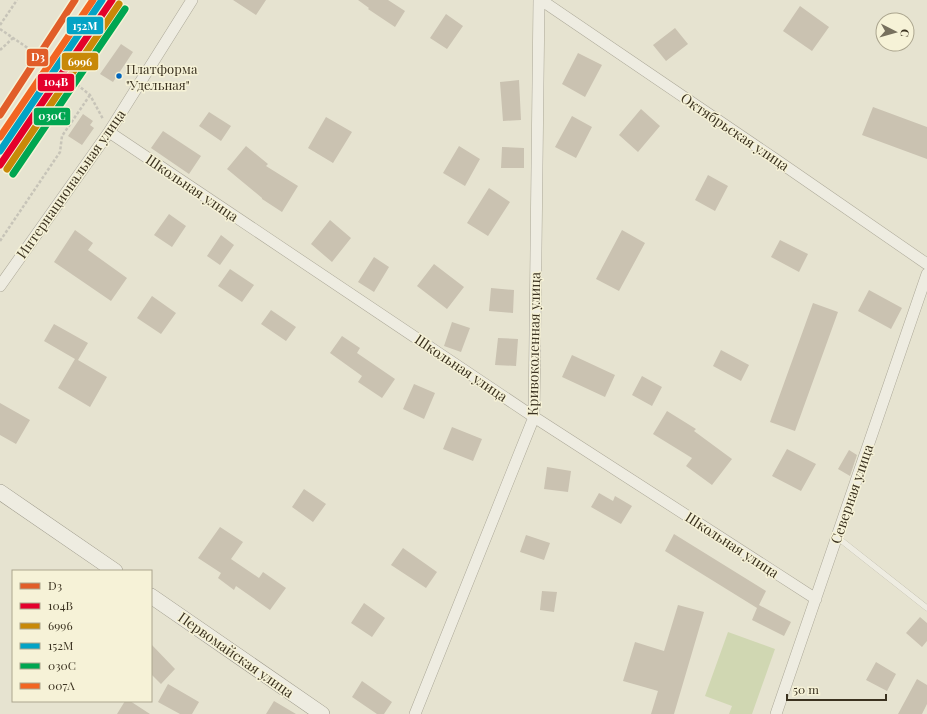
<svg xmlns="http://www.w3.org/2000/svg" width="927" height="714" viewBox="0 0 927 714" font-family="'Playfair Display',serif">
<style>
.green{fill:#d0d7b2}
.building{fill:#cac2b1}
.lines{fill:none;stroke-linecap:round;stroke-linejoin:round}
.service-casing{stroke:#aca898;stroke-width:6}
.minor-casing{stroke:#aca898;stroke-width:12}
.secondary-casing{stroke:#9b9788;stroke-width:16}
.path{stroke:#c7c4b8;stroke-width:2.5;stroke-dasharray:3 2;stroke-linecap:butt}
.service{stroke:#eeece1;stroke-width:5.5}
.minor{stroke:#eeece1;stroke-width:11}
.secondary{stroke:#eeece1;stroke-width:15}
.rail-1-casing{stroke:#f6f2d7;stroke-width:10}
.rail-2-casing{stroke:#f6f2d7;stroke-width:10}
.rail-3-casing{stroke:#f6f2d7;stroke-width:10}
.rail-4-casing{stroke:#f6f2d7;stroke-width:10}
.rail-5-casing{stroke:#f6f2d7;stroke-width:10}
.rail-6-casing{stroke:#f6f2d7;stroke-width:10}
.rail-1{stroke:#e15d29;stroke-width:7}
.rail-2{stroke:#e4002b;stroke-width:7}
.rail-3{stroke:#c88908;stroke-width:7}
.rail-4{stroke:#03a3c5;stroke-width:7}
.rail-5{stroke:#00a651;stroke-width:7}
.rail-6{stroke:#f26522;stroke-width:7}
.bus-dot{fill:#0065bd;stroke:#f6f2d7;stroke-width:1.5}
.labels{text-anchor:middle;stroke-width:3;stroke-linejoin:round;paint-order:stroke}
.bus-label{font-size:13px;fill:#3b3220;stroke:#f6f2d7;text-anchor:start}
.street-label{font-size:14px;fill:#3b3220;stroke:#f6f2d7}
.line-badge{stroke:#f6f2d7;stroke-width:1.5}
.badge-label{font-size:11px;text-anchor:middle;font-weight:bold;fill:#fff}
</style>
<rect width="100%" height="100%" fill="#e6e3d0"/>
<path class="green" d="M 728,632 L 775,649 L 752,714 L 729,714 L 732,706 L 705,696 Z"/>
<path class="building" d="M 233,0 L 266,0 L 256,15 Z
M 358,0 L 388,0 L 405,11 L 395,27 L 368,9 L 369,8 Z
M 800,6 L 829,27 L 812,51 L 783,31 Z
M 446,14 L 463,26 L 447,49 L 430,38 Z
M 675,28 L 688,44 L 666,61 L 653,45 Z
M 121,44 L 133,52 L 113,82 L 100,74 Z
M 578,53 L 602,65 L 585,97 L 562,84 Z
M 519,80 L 521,120 L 503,121 L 500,82 Z
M 873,107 L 927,127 L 927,159 L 862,135 Z
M 641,109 L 660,126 L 638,152 L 619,135 Z
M 209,112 L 231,126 L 221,141 L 199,126 Z
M 83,114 L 93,121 L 90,125 L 94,128 L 82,145 L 68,136 Z
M 572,116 L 592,127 L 576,158 L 555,147 Z
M 326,117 L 352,132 L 333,163 L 308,148 Z
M 163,131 L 201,156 L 189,174 L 151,148 Z
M 246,146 L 268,164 L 266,166 L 298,186 L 282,212 L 262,199 L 262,198 L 227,169 Z
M 459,146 L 480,159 L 465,186 L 443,173 Z
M 502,147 L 524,148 L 524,168 L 501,168 Z
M 708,175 L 728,186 L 715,211 L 695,200 Z
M 489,188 L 510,202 L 488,236 L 467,223 Z
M 169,214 L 186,226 L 172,247 L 154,235 Z
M 330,220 L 351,238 L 332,262 L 311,244 Z
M 75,230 L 93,243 L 88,250 L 127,278 L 111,301 L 54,262 Z
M 622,230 L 645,243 L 619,291 L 596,279 Z
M 221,235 L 234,245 L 220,265 L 207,256 Z
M 780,240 L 808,254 L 799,272 L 771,257 Z
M 374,257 L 389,267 L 374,292 L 358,282 Z
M 434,264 L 464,287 L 447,309 L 417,286 Z
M 230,269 L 254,285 L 242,302 L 218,286 Z
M 491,288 L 514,290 L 513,313 L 489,311 Z
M 869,290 L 902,308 L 891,329 L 858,311 Z
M 152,296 L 176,313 L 161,334 L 137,318 Z
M 813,303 L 838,312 L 795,431 L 770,422 Z
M 271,310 L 296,327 L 286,341 L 261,324 Z
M 452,322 L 470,328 L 461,352 L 444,346 Z
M 54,324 L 88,343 L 78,360 L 107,377 L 90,407 L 58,388 L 75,359 L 44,341 Z
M 342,336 L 360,348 L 357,353 L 395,379 L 382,398 L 358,382 L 362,376 L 330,353 Z
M 498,338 L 518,339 L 516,366 L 495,365 Z
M 721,350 L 749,365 L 741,381 L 713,366 Z
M 572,355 L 615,375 L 605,397 L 562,377 Z
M 642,376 L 662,387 L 652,406 L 632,395 Z
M 414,384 L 435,393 L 424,419 L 403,409 Z
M 0,403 L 30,420 L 16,444 L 0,435 Z
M 667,411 L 696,429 L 694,431 L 732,459 L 712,485 L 686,466 L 692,458 L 653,434 Z
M 452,427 L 482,439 L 473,461 L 443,449 Z
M 787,449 L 816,464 L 801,491 L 772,476 Z
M 849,450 L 857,455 L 850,476 L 838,469 Z
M 547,467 L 571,471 L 568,492 L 544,489 Z
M 304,489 L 326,504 L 313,522 L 292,507 Z
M 599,493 L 613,501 L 615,496 L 632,506 L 621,524 L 591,507 Z
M 220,527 L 243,542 L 231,559 L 259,578 L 263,572 L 286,588 L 270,610 L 236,586 L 234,590 L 218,578 L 221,573 L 198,558 Z
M 674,534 L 766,591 L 759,605 L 791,622 L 784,636 L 752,620 L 757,608 L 665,551 Z
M 526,535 L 550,543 L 544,560 L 520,552 Z
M 403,548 L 437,572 L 426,588 L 391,565 Z
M 542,591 L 557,592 L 554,612 L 540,610 Z
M 364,603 L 385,618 L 372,637 L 351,623 Z
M 678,605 L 704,612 L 674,714 L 651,714 L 658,691 L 623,681 L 635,642 L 664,651 Z
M 920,617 L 927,623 L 927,641 L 922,647 L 906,633 Z
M 151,644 L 175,669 L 161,684 L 151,674 Z
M 876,662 L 896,674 L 887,691 L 866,680 Z
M 917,679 L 927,685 L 927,704 L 922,714 L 898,714 Z
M 362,681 L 392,702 L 384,714 L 377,714 L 352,697 Z
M 168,684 L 199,702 L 192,714 L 180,714 L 158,702 Z
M 125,701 L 130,701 L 150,714 L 117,714 Z
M 274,701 L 296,714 L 266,714 Z"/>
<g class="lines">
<g class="service-casing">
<path id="service" d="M 837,537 L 927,608"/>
</g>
<g class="minor-casing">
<path id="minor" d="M 541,0 L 775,159 L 927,264
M 109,132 L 534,417 L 816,599
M 0,286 L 109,132 L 192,0
M 415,714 L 534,417 L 539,0
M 776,714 L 927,274"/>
</g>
<g class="secondary-casing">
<path id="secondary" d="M 0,492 L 115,571
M 151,596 L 322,714"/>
</g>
<path class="path" d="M 0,25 L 17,0
M 0,29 L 54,66 L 90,95 L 103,119
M 0,50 L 13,38
M 0,241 L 60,152 L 62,136 L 90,95"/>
<use href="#service" class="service"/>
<use href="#minor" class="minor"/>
<use href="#secondary" class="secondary"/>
<g class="rail-1-casing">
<path id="rail-1" d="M 0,115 L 75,0"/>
</g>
<g class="rail-2-casing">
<path id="rail-2" d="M 0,165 L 112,0"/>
</g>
<g class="rail-3-casing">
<path id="rail-3" d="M 7,169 L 119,4"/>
</g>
<g class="rail-4-casing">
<path id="rail-4" d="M 0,151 L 102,0"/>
</g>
<g class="rail-5-casing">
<path id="rail-5" d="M 13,174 L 125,9"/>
</g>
<g class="rail-6-casing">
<path id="rail-6" d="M 0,137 L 93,0"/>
</g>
<use href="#rail-1" class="rail-1"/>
<use href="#rail-2" class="rail-2"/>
<use href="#rail-3" class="rail-3"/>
<use href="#rail-4" class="rail-4"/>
<use href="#rail-5" class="rail-5"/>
<use href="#rail-6" class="rail-6"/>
</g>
<circle class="bus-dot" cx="119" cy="76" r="3.5"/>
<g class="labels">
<g class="bus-label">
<text x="126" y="74">Платформа<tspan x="126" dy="16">"Удельная"</tspan></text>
</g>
<g class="street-label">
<text transform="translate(735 132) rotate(34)" y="5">Октябрьская улица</text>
<text transform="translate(71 184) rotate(-55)" y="5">Интернациональная улица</text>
<text transform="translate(192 188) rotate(34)" y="5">Школьная улица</text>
<text transform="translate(534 344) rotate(-89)" y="5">Кривоколенная улица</text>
<text transform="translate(461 368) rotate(34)" y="5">Школьная улица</text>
<text transform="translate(852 494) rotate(-71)" y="5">Северная улица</text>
<text transform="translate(732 545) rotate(33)" y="5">Школьная улица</text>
<text transform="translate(236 655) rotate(35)" y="5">Первомайская улица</text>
</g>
</g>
<g class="line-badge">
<rect x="66" y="16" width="38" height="19" rx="4" fill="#03a3c5"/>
<rect x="26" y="48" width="23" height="19" rx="4" fill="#e15d29"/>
<rect x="61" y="52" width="38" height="19" rx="4" fill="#c88908"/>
<rect x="37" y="73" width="38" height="19" rx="4" fill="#e4002b"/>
<rect x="33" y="107" width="38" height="19" rx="4" fill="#00a651"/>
</g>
<g class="badge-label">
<text x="85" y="30">152М</text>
<text x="38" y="61">D3</text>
<text x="80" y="66">6996</text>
<text x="56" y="86">104В</text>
<text x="52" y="120">030C</text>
</g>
<rect x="12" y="570" width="140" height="132" fill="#f6f2d7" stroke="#aba58e"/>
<rect x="20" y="583" width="20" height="6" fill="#e15d29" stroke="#aba58e"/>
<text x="48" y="590" font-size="12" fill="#3b3220">D3</text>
<rect x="20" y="603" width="20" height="6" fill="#e4002b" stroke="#aba58e"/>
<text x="48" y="610" font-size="12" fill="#3b3220">104В</text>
<rect x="20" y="623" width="20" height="6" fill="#c88908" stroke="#aba58e"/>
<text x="48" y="630" font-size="12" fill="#3b3220">6996</text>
<rect x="20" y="643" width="20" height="6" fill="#03a3c5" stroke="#aba58e"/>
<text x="48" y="650" font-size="12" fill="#3b3220">152М</text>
<rect x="20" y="663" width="20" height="6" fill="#00a651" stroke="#aba58e"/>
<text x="48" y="670" font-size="12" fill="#3b3220">030C</text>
<rect x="20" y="683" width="20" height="6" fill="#f26522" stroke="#aba58e"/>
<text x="48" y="690" font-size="12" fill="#3b3220">007А</text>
<g transform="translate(895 32) rotate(96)"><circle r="19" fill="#f6f2d7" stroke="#aba58e"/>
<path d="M0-3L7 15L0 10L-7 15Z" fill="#77705e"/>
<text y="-6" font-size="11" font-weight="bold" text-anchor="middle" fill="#3b3220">С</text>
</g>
<path d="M787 694v6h99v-6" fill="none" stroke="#3b3220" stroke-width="2"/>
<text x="793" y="694" font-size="12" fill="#3b3220" stroke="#f6f2d7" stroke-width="3" paint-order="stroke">50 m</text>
</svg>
